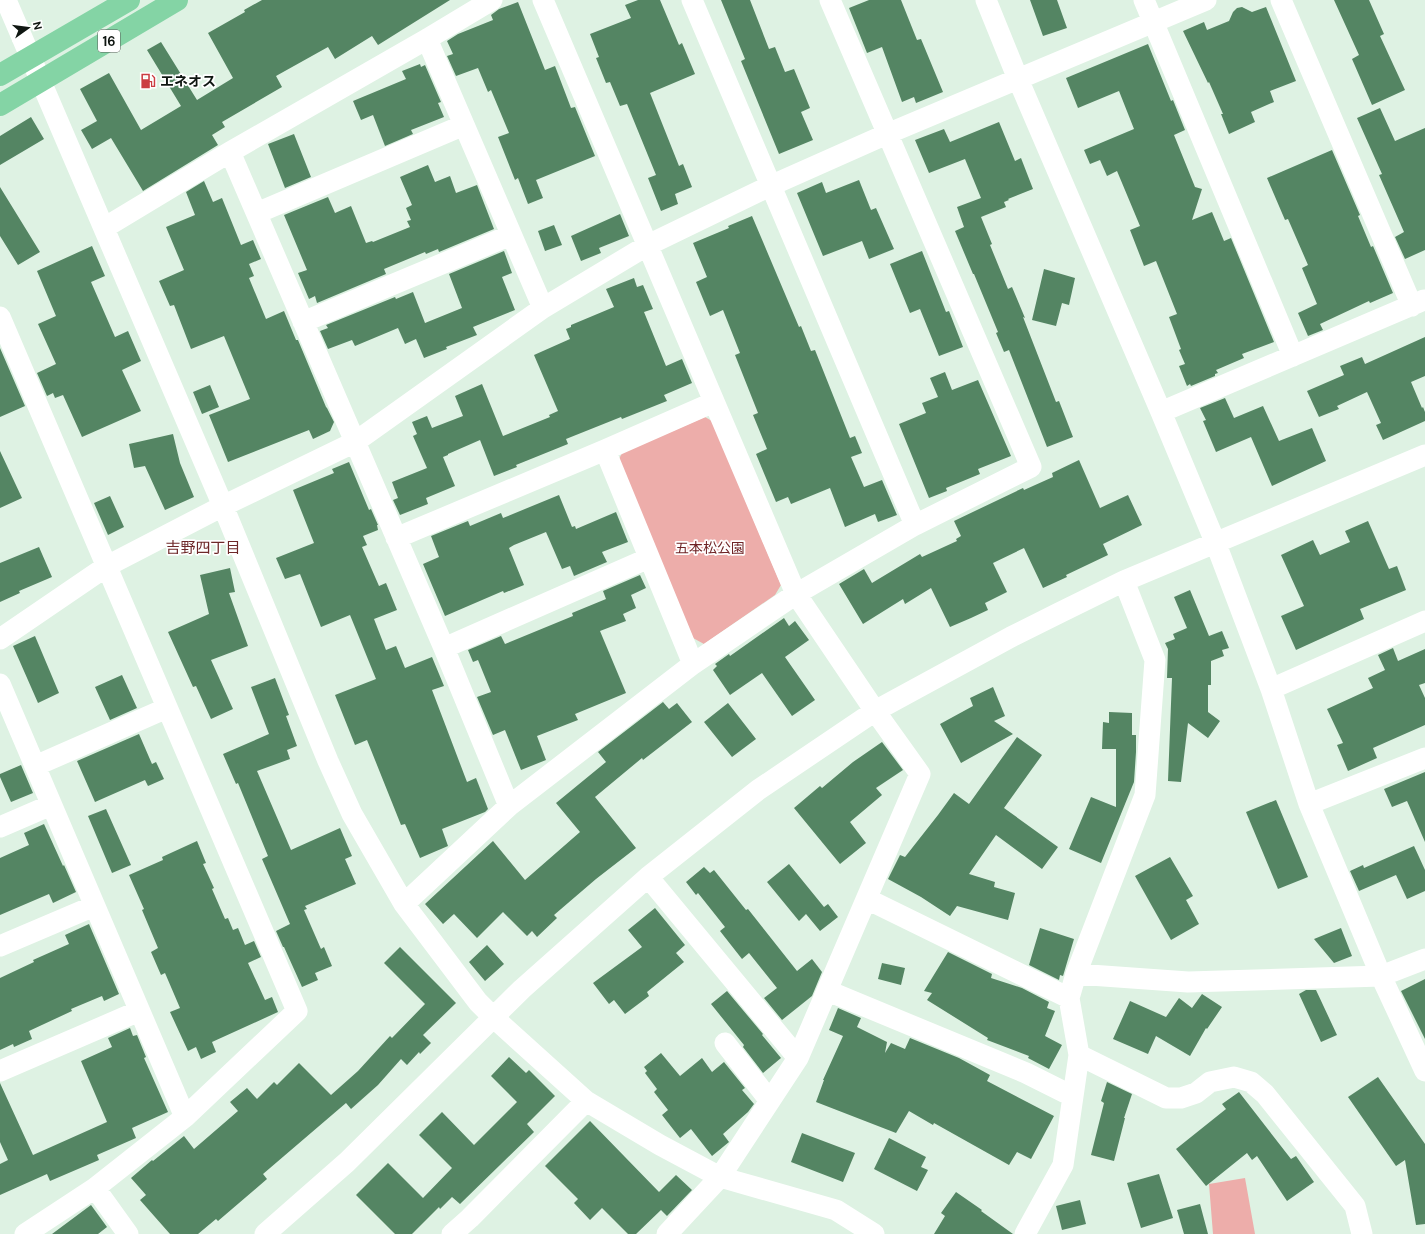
<svg xmlns="http://www.w3.org/2000/svg" width="1425" height="1234" viewBox="0 0 1425 1234" font-family="'DM Sans','Noto Sans JP',sans-serif">
<style>
.green{fill:#edadaa}
.building{fill:#548563}
.lines{fill:none;stroke-linecap:round;stroke-linejoin:round}
.minor{stroke:#fff;stroke-width:21}
.major{stroke:#84d4a5;stroke-width:22}
.labels{text-anchor:middle;stroke-width:3.5;stroke-linejoin:round;paint-order:stroke}
.shield{fill:#fff;stroke:#575c58;stroke-width:1}
.shield-label{font-size:13px;font-weight:bold;fill:#0f1611}
.poi-label{font-size:14px;font-weight:bold;fill:#0f1611;stroke:#fff;text-anchor:start}
.park-label{font-size:14px;fill:#6f2426;stroke:#fff}
.neighbourhood-label{font-size:15px;fill:#6e2829;stroke:#fff}
</style>
<rect width="100%" height="100%" fill="#def2e3"/>
<path class="green" d="M 705,417 L 712,421 L 781,585 L 775,595 L 704,644 L 693,638 L 618,461 L 622,453 Z
M 1245,1178 L 1255,1234 L 1213,1234 L 1209,1184 Z"/>
<path class="building" d="M 262,0 L 450,0 L 378,45 L 372,36 L 335,59 L 328,47 L 276,76 L 282,87 L 222,122 L 225,127 L 212,135 L 218,145 L 143,191 L 111,138 L 92,149 L 81,130 L 97,121 L 80,89 L 109,73 L 141,130 L 181,106 L 147,50 L 161,42 L 197,100 L 233,78 L 208,33 L 245,12 L 244,10 Z
M 638,0 L 660,0 L 679,45 L 682,43 L 695,74 L 650,93 L 679,166 L 683,164 L 692,187 L 675,194 L 678,204 L 661,211 L 648,178 L 656,175 L 627,104 L 620,106 L 610,82 L 606,83 L 596,58 L 599,57 L 590,34 L 631,18 L 625,5 Z
M 721,0 L 750,0 L 769,49 L 775,47 L 785,72 L 794,69 L 810,108 L 801,112 L 813,140 L 779,154 L 741,61 L 745,59 Z
M 869,0 L 901,0 L 917,40 L 921,39 L 943,92 L 916,103 L 914,97 L 902,102 L 882,47 L 867,53 L 849,8 Z
M 1030,0 L 1057,0 L 1067,28 L 1043,36 Z
M 1334,0 L 1369,0 L 1384,34 L 1380,36 L 1405,90 L 1372,105 L 1352,59 L 1359,55 Z
M 518,2 L 545,70 L 555,66 L 571,108 L 575,107 L 595,156 L 536,180 L 543,198 L 528,204 L 518,178 L 515,180 L 498,137 L 509,133 L 491,90 L 488,92 L 478,68 L 456,76 L 447,56 L 453,54 L 447,41 L 458,34 L 493,20 L 491,15 L 499,9 Z
M 1242,7 L 1252,12 L 1266,7 L 1296,81 L 1270,91 L 1274,102 L 1251,112 L 1255,122 L 1229,134 L 1221,114 L 1223,114 L 1209,82 L 1208,83 L 1183,31 L 1204,22 L 1207,30 L 1229,21 L 1233,12 L 1237,8 Z
M 1148,44 L 1171,101 L 1173,100 L 1185,130 L 1174,135 L 1195,187 L 1202,189 L 1192,220 L 1212,212 L 1224,241 L 1231,238 L 1274,342 L 1242,354 L 1244,358 L 1216,370 L 1218,373 L 1215,374 L 1215,376 L 1191,386 L 1190,384 L 1187,386 L 1179,366 L 1185,364 L 1179,350 L 1181,349 L 1169,317 L 1177,314 L 1156,261 L 1144,266 L 1130,230 L 1140,226 L 1117,171 L 1107,176 L 1100,160 L 1090,164 L 1084,150 L 1134,129 L 1119,91 L 1078,108 L 1066,78 Z
M 420,64 L 421,67 L 425,65 L 441,102 L 438,103 L 444,117 L 411,130 L 413,134 L 385,146 L 373,115 L 361,120 L 353,101 L 406,79 L 402,71 Z
M 1380,108 L 1395,141 L 1425,128 L 1425,250 L 1405,259 L 1395,237 L 1404,232 L 1379,175 L 1382,174 L 1357,118 Z
M 31,117 L 44,139 L 0,165 L 0,136 Z
M 999,122 L 1015,161 L 1021,158 L 1033,189 L 1008,199 L 1009,200 L 1004,202 L 1006,207 L 981,217 L 992,244 L 990,245 L 1008,289 L 1012,287 L 1025,318 L 1023,317 L 1056,402 L 1059,401 L 1073,437 L 1047,447 L 1009,350 L 1004,352 L 996,333 L 998,332 L 974,274 L 973,274 L 955,231 L 964,227 L 957,207 L 981,198 L 965,159 L 929,173 L 915,140 L 944,129 L 950,142 Z
M 294,134 L 311,177 L 285,188 L 268,144 Z
M 1332,150 L 1360,215 L 1358,216 L 1371,247 L 1373,246 L 1393,293 L 1370,303 L 1369,301 L 1320,324 L 1323,330 L 1308,336 L 1298,313 L 1317,304 L 1302,268 L 1308,265 L 1288,219 L 1285,220 L 1267,178 Z
M 428,165 L 435,182 L 450,176 L 456,193 L 477,185 L 494,229 L 439,252 L 438,249 L 426,254 L 425,252 L 384,269 L 386,274 L 317,303 L 315,296 L 309,299 L 298,273 L 307,270 L 284,215 L 328,197 L 335,213 L 351,206 L 366,243 L 372,241 L 373,242 L 410,227 L 407,221 L 411,220 L 406,208 L 412,205 L 400,177 Z
M 859,180 L 871,210 L 876,208 L 894,249 L 869,259 L 862,241 L 823,256 L 797,193 L 822,182 L 826,193 Z
M 204,181 L 213,202 L 222,198 L 241,245 L 253,240 L 261,259 L 249,264 L 254,276 L 249,278 L 266,319 L 284,311 L 296,340 L 298,340 L 326,407 L 327,408 L 334,422 L 330,431 L 313,439 L 309,430 L 228,462 L 209,415 L 250,399 L 224,336 L 191,349 L 174,305 L 170,306 L 159,281 L 184,270 L 166,227 L 195,215 L 186,192 Z
M 0,187 L 40,252 L 18,265 L 0,236 Z
M 620,214 L 629,236 L 599,248 L 601,253 L 581,261 L 571,236 Z
M 752,216 L 799,327 L 801,326 L 811,351 L 815,350 L 850,438 L 855,436 L 862,453 L 851,457 L 864,487 L 882,480 L 897,515 L 878,522 L 875,514 L 845,527 L 830,488 L 791,504 L 788,497 L 776,502 L 756,454 L 767,449 L 753,415 L 758,413 L 735,355 L 740,353 L 723,310 L 710,316 L 696,282 L 707,277 L 693,243 L 729,228 L 728,226 Z
M 554,225 L 562,245 L 545,251 L 538,231 Z
M 92,246 L 105,276 L 91,282 L 115,337 L 128,331 L 141,361 L 122,370 L 141,411 L 82,437 L 63,395 L 55,398 L 53,393 L 47,396 L 37,373 L 56,364 L 38,324 L 56,316 L 37,271 Z
M 504,251 L 512,273 L 502,277 L 515,310 L 473,327 L 477,335 L 446,347 L 447,349 L 424,358 L 416,339 L 405,344 L 398,328 L 355,346 L 352,340 L 328,349 L 320,331 L 328,328 L 326,325 L 395,297 L 396,299 L 413,292 L 425,323 L 462,308 L 449,274 Z
M 922,251 L 946,312 L 949,311 L 963,347 L 939,356 L 920,309 L 910,313 L 890,264 Z
M 1044,269 L 1075,278 L 1069,305 L 1062,303 L 1056,326 L 1032,320 Z
M 634,278 L 637,287 L 643,285 L 653,309 L 644,312 L 666,366 L 682,359 L 692,383 L 664,395 L 667,401 L 622,419 L 621,417 L 566,439 L 568,444 L 516,465 L 517,467 L 494,476 L 480,440 L 448,454 L 448,455 L 443,457 L 455,486 L 426,498 L 428,504 L 400,515 L 393,500 L 398,498 L 392,482 L 427,468 L 413,436 L 417,434 L 412,422 L 427,416 L 432,428 L 463,416 L 455,396 L 482,384 L 503,436 L 550,417 L 549,415 L 558,411 L 534,355 L 570,339 L 566,329 L 571,327 L 571,325 L 614,307 L 606,289 Z
M 1425,337 L 1425,376 L 1411,382 L 1422,408 L 1423,407 L 1425,412 L 1425,421 L 1383,440 L 1376,425 L 1381,423 L 1367,392 L 1337,406 L 1339,409 L 1319,417 L 1307,391 L 1344,375 L 1340,366 L 1362,357 L 1365,364 Z
M 0,348 L 25,406 L 0,417 Z
M 945,372 L 952,390 L 978,380 L 1011,456 L 978,469 L 980,474 L 946,488 L 947,491 L 929,498 L 899,424 L 926,413 L 922,403 L 938,397 L 930,378 Z
M 210,385 L 219,407 L 202,414 L 193,392 Z
M 1225,398 L 1234,418 L 1263,406 L 1279,441 L 1312,428 L 1326,461 L 1272,486 L 1251,437 L 1216,452 L 1203,421 L 1206,420 L 1200,408 Z
M 173,434 L 180,463 L 194,497 L 165,510 L 145,466 L 134,468 L 129,444 Z
M 0,451 L 22,498 L 0,508 Z
M 1079,460 L 1100,508 L 1128,495 L 1142,525 L 1103,544 L 1108,555 L 1066,575 L 1067,577 L 1043,588 L 1024,548 L 993,563 L 1007,592 L 985,603 L 988,610 L 971,618 L 950,627 L 931,588 L 905,604 L 903,599 L 863,624 L 839,584 L 864,569 L 872,583 L 920,554 L 922,557 L 957,541 L 956,539 L 961,536 L 954,521 L 1023,488 L 1024,490 L 1053,477 L 1052,473 Z
M 349,462 L 369,510 L 371,509 L 378,525 L 377,525 L 378,530 L 363,536 L 367,545 L 362,547 L 379,586 L 386,583 L 397,610 L 374,619 L 386,650 L 396,646 L 405,668 L 432,657 L 444,686 L 432,690 L 467,782 L 476,778 L 488,809 L 485,812 L 442,829 L 448,846 L 420,858 L 405,824 L 401,825 L 367,740 L 355,745 L 335,695 L 376,679 L 350,615 L 321,627 L 300,574 L 285,579 L 276,558 L 314,543 L 293,490 L 334,473 L 332,469 Z
M 559,495 L 572,527 L 575,526 L 576,529 L 616,512 L 628,542 L 602,552 L 607,562 L 574,576 L 570,566 L 562,569 L 546,532 L 514,545 L 509,548 L 524,585 L 504,593 L 503,591 L 445,616 L 423,564 L 439,557 L 431,536 L 468,521 L 470,526 L 501,513 L 503,518 Z
M 110,496 L 124,527 L 108,535 L 94,503 Z
M 1368,521 L 1389,569 L 1397,566 L 1406,590 L 1360,609 L 1364,619 L 1296,650 L 1281,616 L 1304,606 L 1281,555 L 1313,540 L 1320,555 L 1350,542 L 1345,531 Z
M 39,547 L 52,577 L 19,591 L 20,593 L 0,602 L 0,563 Z
M 230,568 L 235,592 L 229,593 L 248,646 L 211,660 L 233,709 L 211,719 L 196,686 L 193,687 L 168,632 L 209,614 L 200,575 Z
M 640,575 L 646,588 L 631,595 L 636,608 L 623,614 L 626,621 L 600,631 L 626,693 L 575,714 L 578,720 L 537,736 L 546,760 L 521,770 L 505,730 L 493,735 L 477,697 L 491,692 L 478,660 L 473,662 L 468,650 L 501,636 L 505,644 L 573,616 L 572,613 L 606,599 L 603,591 Z
M 1190,590 L 1209,636 L 1222,631 L 1229,648 L 1222,650 L 1224,656 L 1211,661 L 1211,685 L 1208,685 L 1208,712 L 1220,721 L 1208,738 L 1188,723 L 1181,782 L 1168,781 L 1172,678 L 1167,678 L 1168,649 L 1165,643 L 1175,639 L 1173,634 L 1187,628 L 1174,597 Z
M 784,618 L 789,626 L 795,621 L 809,640 L 785,657 L 815,700 L 792,716 L 762,673 L 730,695 L 713,670 L 717,666 L 715,664 L 729,654 L 730,656 Z
M 35,636 L 59,693 L 38,703 L 13,646 Z
M 1393,648 L 1398,661 L 1425,649 L 1425,683 L 1419,685 L 1425,698 L 1425,725 L 1373,748 L 1377,758 L 1348,771 L 1337,745 L 1343,743 L 1327,709 L 1373,688 L 1368,678 L 1385,670 L 1378,655 Z
M 122,675 L 137,708 L 110,720 L 95,687 Z
M 275,678 L 289,715 L 286,716 L 297,746 L 287,750 L 290,759 L 257,771 L 291,850 L 340,828 L 352,856 L 345,859 L 356,884 L 305,906 L 307,909 L 304,910 L 321,949 L 324,947 L 332,966 L 315,973 L 318,980 L 302,987 L 284,947 L 283,947 L 276,931 L 290,924 L 262,859 L 268,856 L 238,783 L 236,784 L 223,754 L 269,734 L 251,687 Z
M 993,687 L 1005,716 L 994,721 L 1013,734 L 961,763 L 940,724 L 973,706 L 970,698 Z
M 663,702 L 669,709 L 677,703 L 692,722 L 643,760 L 642,758 L 595,797 L 636,848 L 596,879 L 554,915 L 557,918 L 537,937 L 532,931 L 527,936 L 503,912 L 477,938 L 454,914 L 443,924 L 425,904 L 493,841 L 525,880 L 580,832 L 556,803 L 606,762 L 598,752 Z
M 728,703 L 756,739 L 732,757 L 704,722 Z
M 1109,712 L 1132,713 L 1132,735 L 1136,735 L 1136,752 L 1134,782 L 1101,863 L 1069,849 L 1091,797 L 1116,807 L 1116,749 L 1102,749 L 1103,722 L 1109,723 Z
M 139,734 L 152,764 L 156,762 L 164,779 L 148,786 L 145,780 L 95,802 L 77,761 Z
M 1017,737 L 1042,755 L 1004,808 L 1058,847 L 1042,869 L 996,835 L 969,874 L 995,882 L 994,887 L 1015,893 L 1008,920 L 957,906 L 950,916 L 921,897 L 888,879 L 900,855 L 905,857 L 938,815 L 954,793 L 969,804 Z
M 882,742 L 903,770 L 876,788 L 882,795 L 850,822 L 866,843 L 840,864 L 794,808 L 820,786 L 822,788 L 853,762 Z
M 21,765 L 33,793 L 11,802 L 0,777 L 0,774 Z
M 1425,772 L 1425,842 L 1407,801 L 1392,807 L 1384,789 Z
M 1276,800 L 1308,877 L 1278,889 L 1246,812 Z
M 106,809 L 131,865 L 112,873 L 88,816 Z
M 44,824 L 63,866 L 64,865 L 76,892 L 53,903 L 49,894 L 0,915 L 0,858 L 29,845 L 24,833 Z
M 197,841 L 206,863 L 203,864 L 214,888 L 212,889 L 225,919 L 228,918 L 233,930 L 238,928 L 245,945 L 254,941 L 261,957 L 248,963 L 265,1000 L 272,997 L 278,1012 L 212,1042 L 216,1052 L 201,1059 L 196,1047 L 188,1051 L 170,1012 L 180,1008 L 165,973 L 161,975 L 151,952 L 158,948 L 142,910 L 144,909 L 129,875 L 163,860 L 162,857 Z
M 1414,846 L 1425,870 L 1425,891 L 1407,899 L 1396,875 L 1359,891 L 1350,871 L 1363,865 L 1364,868 Z
M 1170,857 L 1193,896 L 1186,900 L 1199,924 L 1171,940 L 1135,876 Z
M 789,864 L 824,907 L 828,904 L 838,917 L 820,931 L 806,914 L 799,921 L 767,882 Z
M 704,867 L 710,873 L 714,870 L 746,910 L 748,909 L 797,971 L 812,959 L 822,972 L 812,996 L 782,1020 L 764,998 L 777,988 L 749,953 L 742,959 L 720,931 L 725,927 L 698,893 L 696,895 L 686,882 Z
M 655,908 L 685,945 L 676,953 L 684,962 L 647,992 L 649,996 L 625,1014 L 614,1000 L 609,1004 L 593,983 L 642,947 L 628,930 Z
M 89,924 L 119,994 L 104,1001 L 102,996 L 71,1009 L 72,1011 L 29,1031 L 32,1039 L 14,1047 L 13,1044 L 0,1050 L 0,978 L 34,962 L 33,960 L 69,944 L 65,935 Z
M 1040,928 L 1074,939 L 1063,976 L 1060,975 L 1059,980 L 1029,965 Z
M 1341,928 L 1352,956 L 1334,963 L 1314,939 Z
M 487,945 L 504,964 L 485,981 L 469,962 Z
M 400,947 L 456,1003 L 423,1035 L 431,1043 L 420,1054 L 419,1052 L 407,1065 L 401,1059 L 378,1085 L 351,1109 L 346,1103 L 263,1174 L 267,1179 L 218,1221 L 216,1219 L 198,1234 L 170,1234 L 140,1200 L 146,1195 L 131,1178 L 152,1160 L 153,1161 L 184,1136 L 194,1149 L 238,1111 L 230,1102 L 247,1088 L 257,1099 L 274,1082 L 277,1085 L 299,1063 L 331,1095 L 358,1071 L 390,1036 L 392,1038 L 425,1004 L 384,963 Z
M 948,952 L 992,974 L 991,978 L 1022,988 L 1049,1002 L 1047,1008 L 1055,1011 L 1045,1036 L 1062,1045 L 1049,1069 L 1028,1058 L 1029,1056 L 987,1040 L 988,1038 L 927,1000 L 932,993 L 924,991 Z
M 882,963 L 905,968 L 901,985 L 878,979 Z
M 1425,979 L 1425,1039 L 1401,991 Z
M 1306,990 L 1316,990 L 1337,1035 L 1321,1042 L 1299,994 Z
M 727,991 L 763,1034 L 762,1035 L 781,1058 L 763,1073 L 743,1047 L 744,1045 L 711,1004 Z
M 1202,994 L 1222,1007 L 1207,1029 L 1206,1028 L 1190,1056 L 1156,1036 L 1148,1054 L 1113,1039 L 1130,1001 L 1166,1017 L 1179,998 L 1192,1008 Z
M 838,1008 L 861,1018 L 857,1027 L 887,1042 L 885,1053 L 891,1043 L 905,1049 L 910,1038 L 959,1058 L 990,1075 L 987,1081 L 1054,1116 L 1031,1159 L 1017,1152 L 1009,1165 L 934,1123 L 933,1125 L 909,1111 L 896,1133 L 816,1102 L 824,1080 L 823,1080 L 843,1036 L 829,1030 Z
M 130,1028 L 133,1036 L 137,1035 L 146,1057 L 144,1058 L 168,1112 L 132,1128 L 136,1138 L 97,1155 L 99,1160 L 50,1181 L 47,1174 L 0,1195 L 0,1164 L 8,1160 L 0,1142 L 0,1083 L 33,1155 L 107,1122 L 81,1061 L 112,1047 L 108,1038 Z
M 661,1053 L 680,1076 L 702,1058 L 712,1072 L 724,1062 L 745,1088 L 742,1090 L 754,1104 L 748,1112 L 723,1134 L 729,1142 L 712,1156 L 691,1129 L 680,1138 L 662,1115 L 668,1110 L 654,1092 L 657,1089 L 645,1073 L 647,1071 L 644,1067 Z
M 509,1057 L 526,1073 L 529,1070 L 555,1096 L 527,1124 L 534,1132 L 460,1204 L 452,1197 L 440,1209 L 439,1207 L 412,1234 L 395,1234 L 356,1195 L 388,1163 L 423,1198 L 452,1168 L 419,1135 L 442,1112 L 474,1145 L 517,1102 L 491,1076 Z
M 1378,1077 L 1425,1144 L 1425,1224 L 1416,1225 L 1405,1160 L 1396,1166 L 1348,1097 Z
M 1107,1082 L 1132,1094 L 1124,1118 L 1125,1118 L 1114,1161 L 1091,1155 L 1104,1103 L 1101,1101 Z
M 1239,1092 L 1291,1159 L 1296,1156 L 1314,1182 L 1287,1201 L 1257,1156 L 1252,1160 L 1247,1153 L 1206,1186 L 1176,1149 L 1226,1109 L 1222,1104 Z
M 590,1121 L 659,1192 L 676,1175 L 692,1190 L 667,1216 L 661,1210 L 636,1234 L 628,1234 L 602,1208 L 590,1220 L 574,1203 L 578,1199 L 545,1166 Z
M 802,1133 L 855,1153 L 843,1182 L 791,1162 Z
M 889,1138 L 926,1157 L 921,1167 L 928,1170 L 917,1191 L 874,1169 Z
M 1159,1174 L 1173,1218 L 1141,1228 L 1127,1183 Z
M 956,1192 L 982,1210 L 981,1211 L 1013,1234 L 934,1234 L 945,1216 L 941,1213 Z
M 1080,1200 L 1086,1224 L 1062,1230 L 1056,1206 Z
M 1200,1204 L 1208,1234 L 1184,1234 L 1177,1210 Z
M 91,1205 L 107,1227 L 98,1234 L 52,1234 Z"/>
<g class="lines">
<path class="minor" d="M 6,0 L 223,506 L 328,761 L 352,814 L 404,904 L 478,1002 L 493,1017 L 586,1101 L 660,1145 L 720,1177 L 836,1210 L 874,1234
M 543,0 L 796,594 L 875,711 L 920,774 L 798,1058 L 720,1177 L 667,1234
M 692,0 L 915,525
M 986,0 L 1018,79 L 1161,412 L 1216,544 L 1271,689 L 1309,804 L 1381,976 L 1425,1071
M 1144,0 L 1293,356
M 1281,0 L 1412,306
M 427,39 L 543,308
M 230,152 L 444,648 L 509,806
M 257,213 L 464,125
M 104,228 L 230,152 L 427,39 L 492,0
M 0,317 L 297,1011 L 185,1117 L 95,1188 L 25,1234
M 303,322 L 511,235
M 1161,412 L 1424,300
M 605,450 L 693,664
M 396,538 L 605,450 L 714,402
M 0,639 L 107,566 L 223,506 L 355,442 L 543,308 L 648,245 L 770,186 L 887,134 L 1206,0
M 444,648 L 649,558
M 0,684 L 185,1117
M 1271,689 L 1425,621
M 35,766 L 167,708
M 1309,804 L 1425,758
M 0,827 L 51,805
M 648,877 L 798,1058
M 867,899 L 1069,998
M 404,904 L 509,806 L 693,664 L 796,594 L 915,525 L 1031,467 L 830,0
M 0,946 L 94,906
M 1076,974 L 1188,982 L 1381,976 L 1425,959
M 828,991 L 1026,1073 L 1072,1096
M 725,1043 L 770,1101
M 1079,1055 L 1166,1098 L 1181,1098 L 1196,1093 L 1210,1082 L 1234,1077 L 1251,1082 L 1265,1094 L 1355,1206 L 1362,1234
M 0,1071 L 139,1011
M 95,1188 L 128,1234
M 265,1234 L 347,1162 L 522,989 L 648,877 L 758,790 L 875,711 L 1011,637 L 1059,613 L 1124,581 L 1425,455
M 452,1234 L 470,1218 L 586,1101
M 1025,1234 L 1063,1165 L 1079,1055 L 1069,998 L 1076,974 L 1145,795 L 1155,660 L 1124,581"/>
<path class="major" d="M 0,75 L 129,0
M 0,105 L 177,0"/>
</g>
<defs>
<g id="fuel-bare" transform="scale(1.2)"><path d="M-5.5-6h7V0h2V4h1.3V-2.5L3-4.5l.8-.8L6-3V5H2.5V1h-1V6h-7ZM-4.2-4.7v3.2H.2V-4.7Z" fill="#cb3c42" stroke="#fff" stroke-width="2.5" paint-order="stroke"/></g>
</defs>
<g fill-rule="evenodd">
<use href="#fuel-bare" x="148" y="81"/>
</g>
<g class="labels">
<rect class="shield" x="98" y="30" width="22" height="22" rx="3"/>
<g class="shield-label">
<text x="109" y="46">16</text>
</g>
<g class="poi-label">
<text x="160" y="86">エネオス</text>
</g>
<g class="park-label">
<text x="710" y="553">五本松公園</text>
</g>
<g class="neighbourhood-label">
<text x="203" y="553">吉野四丁目</text>
</g>
</g>
<g transform="translate(28 28) rotate(76)" stroke="#ffffff" stroke-width="3" paint-order="stroke">
<path d="M0-3L7 15L0 10L-7 15Z" fill="#0f1611"/>
<text y="-6" font-size="11" font-weight="bold" text-anchor="middle" fill="#0f1611">N</text>
</g>
</svg>
